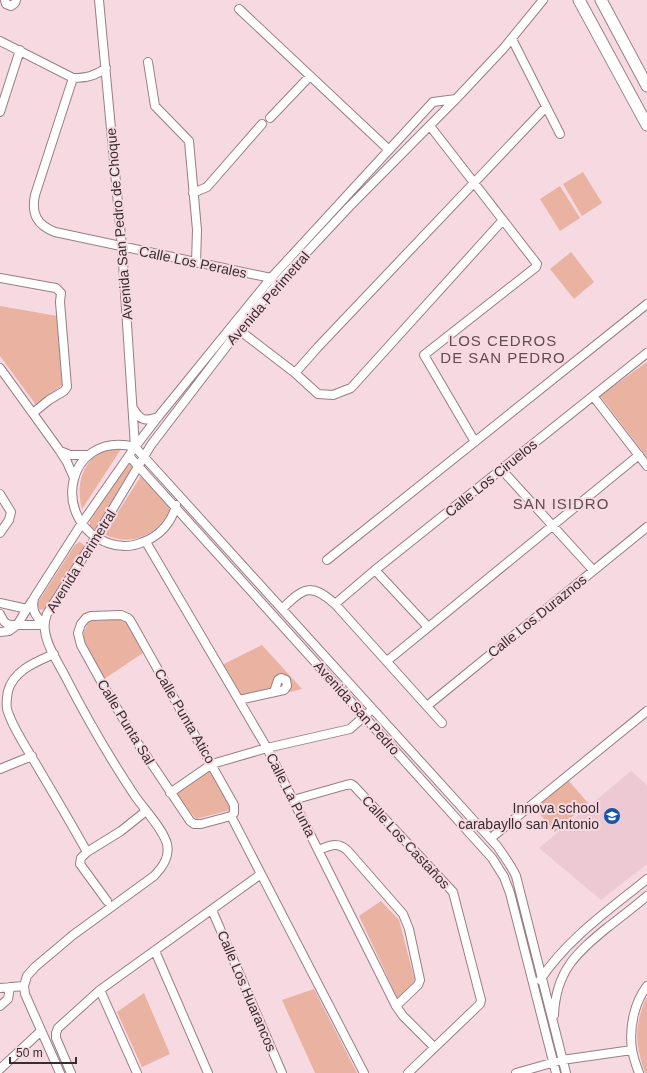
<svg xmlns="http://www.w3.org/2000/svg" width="647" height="1073" viewBox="0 0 647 1073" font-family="Arial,sans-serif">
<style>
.built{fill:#edc9d4}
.green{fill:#eab2a0}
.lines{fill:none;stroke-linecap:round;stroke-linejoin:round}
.minor-casing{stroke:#987e85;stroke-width:10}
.major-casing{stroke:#987e85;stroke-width:13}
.minor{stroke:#fff;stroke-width:8}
.major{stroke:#fff;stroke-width:11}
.labels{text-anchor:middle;stroke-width:4;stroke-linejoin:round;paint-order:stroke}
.street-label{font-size:14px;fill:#382d31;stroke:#f7d9e2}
.poi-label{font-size:14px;fill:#382d31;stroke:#f7d9e2;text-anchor:end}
.neighbourhood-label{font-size:15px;letter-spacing:1px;fill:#634b53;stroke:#f7d9e2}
</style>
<rect width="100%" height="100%" fill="#f7d9e2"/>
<path class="built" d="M 631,771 L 647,785 L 647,864 L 601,900 L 539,848 Z"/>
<path class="green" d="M 583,172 L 602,203 L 582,216 L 563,184 Z
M 560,186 L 580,218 L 560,231 L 540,199 Z
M 571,252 L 594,282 L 574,299 L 550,269 Z
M 0,306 L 57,316 L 62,385 L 36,405 L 0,356 Z
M 647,362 L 647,457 L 600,396 Z
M 123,446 L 82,509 C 76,488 81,461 104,451 C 110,449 117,448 123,446 Z
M 131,463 L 135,466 L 97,528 C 94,530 92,529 90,526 L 90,521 L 126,466 Z
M 141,476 L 170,508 C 161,535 129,548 104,534 Z
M 79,542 L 83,544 L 84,547 L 83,550 L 45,609 L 40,610 L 37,606 L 38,602 L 75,545 Z
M 125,619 L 143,653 L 104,679 L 84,640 L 84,632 L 89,621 Z
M 262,645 L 302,689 L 246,703 L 222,665 Z
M 211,770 L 230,805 L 230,810 L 196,819 L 174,792 Z
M 568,780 L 588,803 L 555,832 L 535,808 Z
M 381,901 L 399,920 L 415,981 L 398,999 L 359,916 Z
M 314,989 L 357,1073 L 315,1073 L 282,1000 Z
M 144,993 L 170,1054 L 142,1067 L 117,1012 Z
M 646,998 L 647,999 L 647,1073 L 645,1073 C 635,1043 634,1028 646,998 Z"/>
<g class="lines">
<g class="minor-casing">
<path id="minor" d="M 5,0 L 6,4 L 11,6 L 15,3 L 16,0
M 99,0 L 122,247 L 135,447
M 239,9 L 389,150
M 512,39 L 560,134
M 0,41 L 73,78 C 86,78 95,76 106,68
M 148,62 L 155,106 L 189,141 L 197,230 L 196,263
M 73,78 L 35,195 C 31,214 37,225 55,232 L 271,278 L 274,281
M 0,112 L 20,50
M 270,118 L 310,76
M 430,126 L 537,264 L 536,267 L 424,355 L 475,442
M 193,193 L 207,187 L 262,124
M 0,278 L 50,287 L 56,288 L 61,293 L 60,302 L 67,387 L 64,391 L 49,400 L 33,413
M 239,330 L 295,373 L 318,394 L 333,395 L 351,388 L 503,220
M 0,368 L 60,451 L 67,462 L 74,478
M 295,373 L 318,347 L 546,107
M 593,396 L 647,466
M 133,408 C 140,420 144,422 158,417
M 135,447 L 497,846 C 504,856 511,865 516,876 L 566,1073
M 135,447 C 65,430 50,522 108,543 C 119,547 132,547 143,542 C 160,536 172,522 176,505
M 60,451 L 70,455 L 88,455
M 129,456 L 492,858 L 504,877 L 510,893 L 556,1073
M 501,469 L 593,570
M 0,494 L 11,512 L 9,520 L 0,533
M 146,542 L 267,748 L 396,1006 L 403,1016 L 434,1047
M 327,560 L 647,304
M 375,570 L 428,627
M 0,603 L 27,609
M 335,604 L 375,570 L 647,353
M 282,609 C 303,588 311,582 335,604 L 442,723
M 0,614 C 3,620 4,624 11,625 L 44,625
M 121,615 L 128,618 L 130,620 L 234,805 L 234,813 L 231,816 L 201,824 L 194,824 L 190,821 L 135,739 L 102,683 L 81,645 L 78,633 L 81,624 L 86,618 L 91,616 Z
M 44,625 C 36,616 31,611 34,598 L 82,523 L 135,447 L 158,417 L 271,278 L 433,102 L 456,99
M 0,632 L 9,631 L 17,625 L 32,601
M 54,654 C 36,662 14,670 8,691 C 7,698 5,706 8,712 C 14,731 30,753 40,771 C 56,798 72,825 87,852 L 81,858 L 80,864 L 107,901
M 387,661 L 639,455
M 239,700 L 284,690 L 287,686 L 286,680 L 281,678 L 278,680 L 274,692
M 427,706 L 647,527
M 0,769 L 32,756
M 170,793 L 212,764 L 267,748 L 350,729 L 368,713
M 293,800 L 346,785 L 351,784 L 354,786 L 453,892 L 481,1000 L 480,1004 L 408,1073
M 231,816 L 364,1073
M 491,838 L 647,711
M 318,850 C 330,846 336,841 347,850 L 403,914 L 409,929 L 420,980 L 418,985 L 396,1006
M 87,852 L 121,831 L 146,811
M 212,910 L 282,1073
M 155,951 L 208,1073
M 540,980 C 567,939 609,910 647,879
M 0,988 L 24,986
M 100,990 L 137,1073
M 0,1006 L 8,999 L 10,987
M 554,1015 C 556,971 576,953 608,927 C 621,917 634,907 647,896
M 0,1069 L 41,1031
M 60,1073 L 25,994 L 24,986 L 27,976 L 35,967 L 73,935 L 154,876 C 163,867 170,857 167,844 C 163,829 144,809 135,796 C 109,757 86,717 65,676 C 58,662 47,647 45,631 C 44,625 45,619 47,614 L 96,537 L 151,445 L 239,330 L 277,284 L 349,207 L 456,99 L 503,49 L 543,0
M 71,1073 L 56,1038 L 56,1033 L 58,1028 L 100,990 L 261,874
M 516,1073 L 562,1060 L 632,1050
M 639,1073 C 636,1065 633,1057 632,1049 C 629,1028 634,1003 647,986"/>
</g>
<g class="major-casing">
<path id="major" d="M 579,0 L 647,125
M 601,0 L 647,86"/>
</g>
<use href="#minor" class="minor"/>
<use href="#major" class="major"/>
</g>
<defs>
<g id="school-disc" transform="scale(0.9)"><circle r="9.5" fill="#1954a5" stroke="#f7d9e2"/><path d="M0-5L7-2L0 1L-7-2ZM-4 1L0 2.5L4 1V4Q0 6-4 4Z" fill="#fff"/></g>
</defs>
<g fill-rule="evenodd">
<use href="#school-disc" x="612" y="816"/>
</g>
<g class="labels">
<g class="street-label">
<text transform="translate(119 224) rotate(-95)" y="5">Avenida San Pedro de Choque</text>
<text transform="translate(193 262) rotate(12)" y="5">Calle Los Perales</text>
<text transform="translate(268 298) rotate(-49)" y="5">Avenida Perimetral</text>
<text transform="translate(491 478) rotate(-39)" y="5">Calle Los Ciruelos</text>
<text transform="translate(81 561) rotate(-58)" y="5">Avenida Perimetral</text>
<text transform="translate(537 616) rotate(-39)" y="5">Calle Los Duraznos</text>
<text transform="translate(357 708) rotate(48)" y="5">Avenida San Pedro</text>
<text transform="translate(185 716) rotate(60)" y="5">Calle Punta Atico</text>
<text transform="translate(126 722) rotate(59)" y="5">Calle Punta Sal</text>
<text transform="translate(291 795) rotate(63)" y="5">Calle La Punta</text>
<text transform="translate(406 842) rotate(47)" y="5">Calle Los Castaños</text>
<text transform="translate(247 991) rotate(67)" y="5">Calle Los Huarancos</text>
</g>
<g class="poi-label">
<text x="599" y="813">Innova school<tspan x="599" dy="16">carabayllo san Antonio</tspan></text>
</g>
<g class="neighbourhood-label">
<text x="503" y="346">LOS CEDROS<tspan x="503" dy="17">DE SAN PEDRO</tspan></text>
<text x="561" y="509">SAN ISIDRO</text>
</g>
</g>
<path d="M10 1057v6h66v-6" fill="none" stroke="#382d31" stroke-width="2"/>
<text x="16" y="1057" font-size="12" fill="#382d31" stroke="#f7d9e2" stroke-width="3" paint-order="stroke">50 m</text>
</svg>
